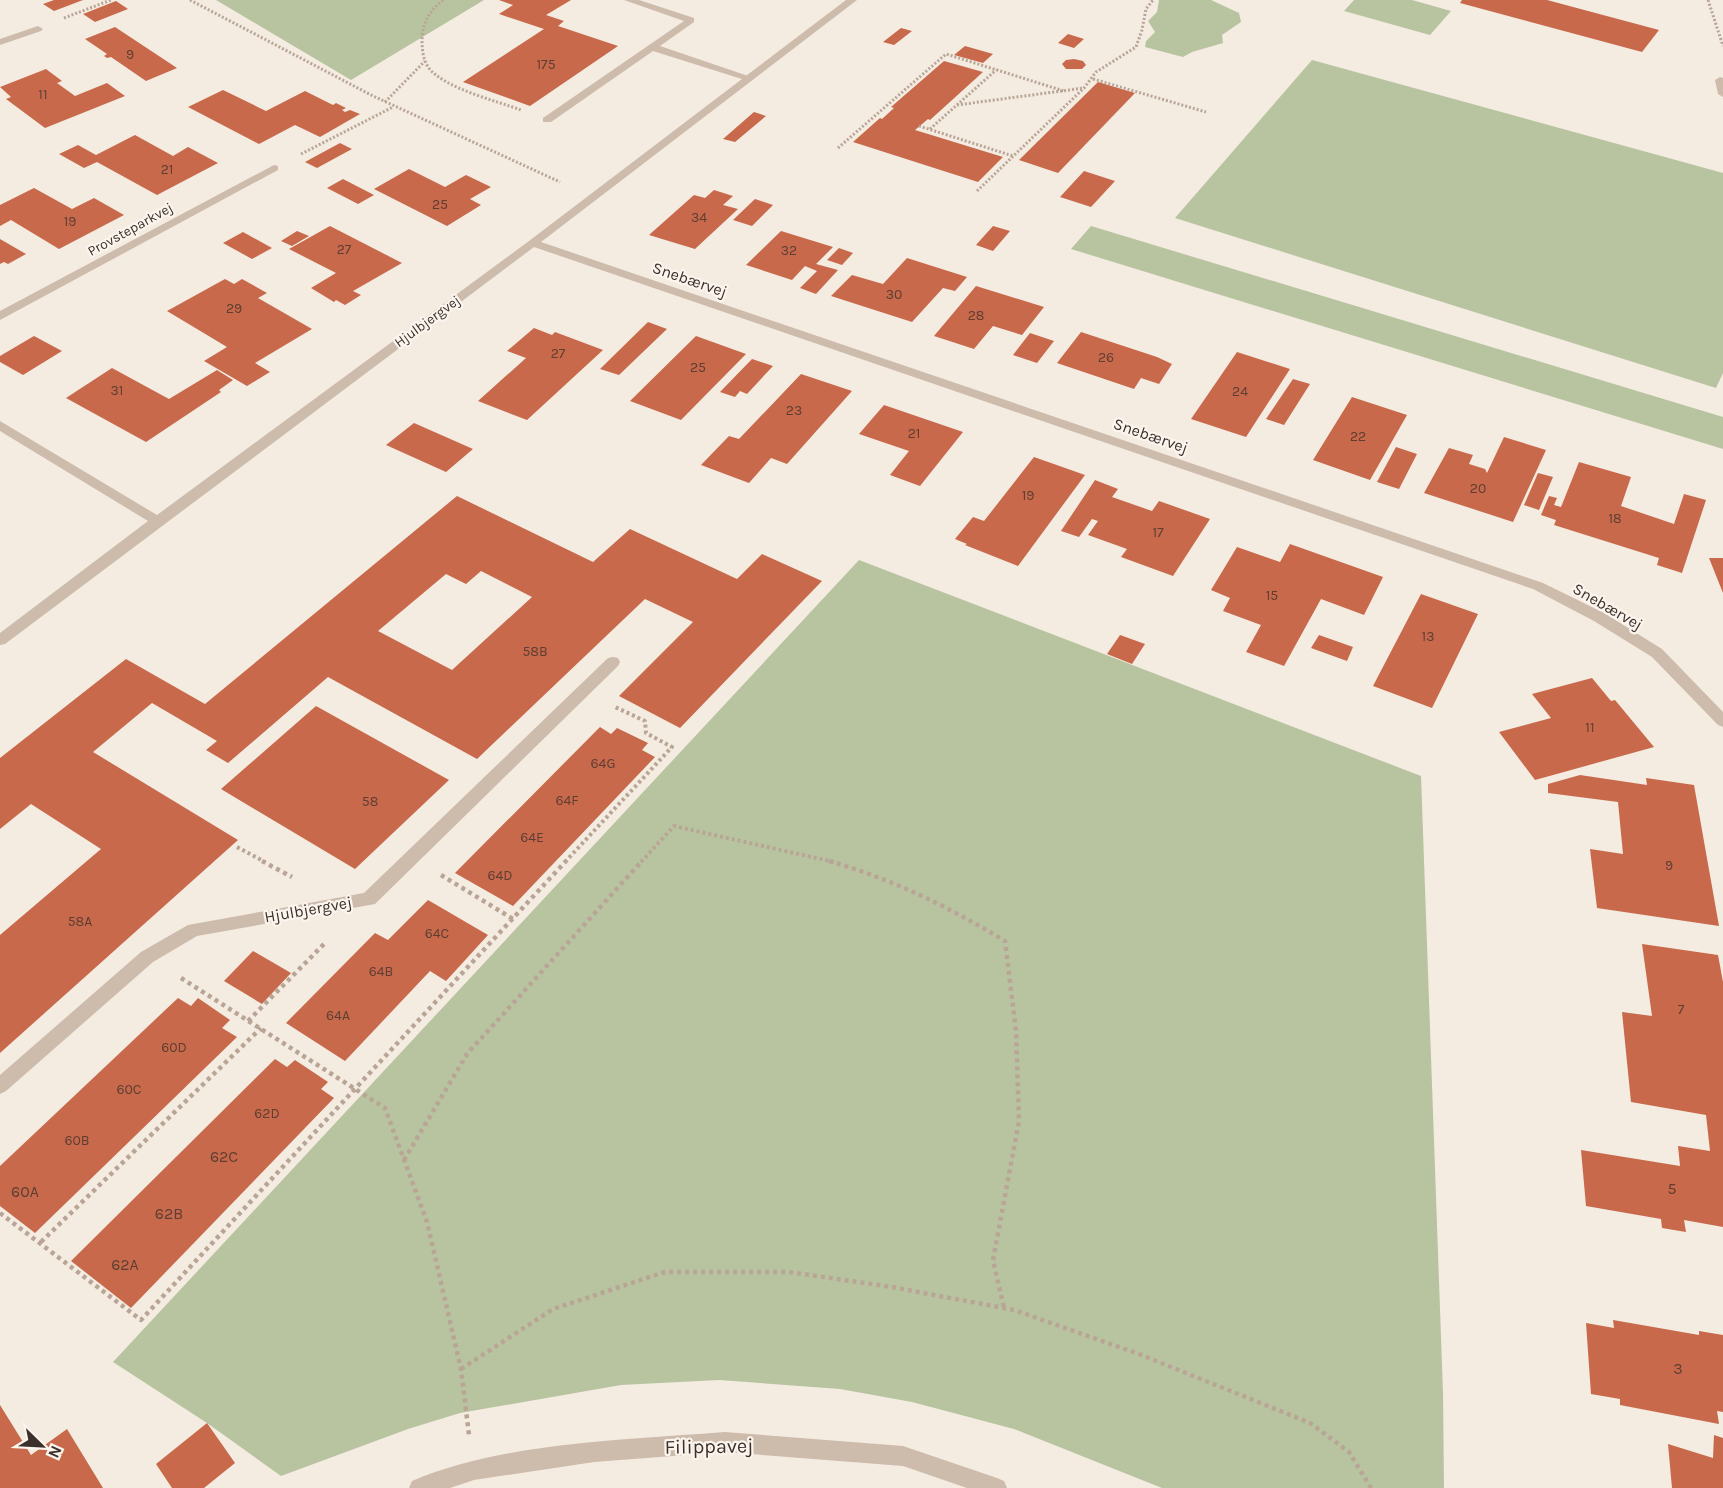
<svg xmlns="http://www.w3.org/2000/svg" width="1723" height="1488" viewBox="0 0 1723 1488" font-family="Karla,sans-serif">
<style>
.green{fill:#b8c4a0}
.building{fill:#c8694b;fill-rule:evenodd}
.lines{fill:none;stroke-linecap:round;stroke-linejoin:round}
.path-far2{stroke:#b9a596;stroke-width:3;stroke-dasharray:2 2;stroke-linecap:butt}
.path-far1{stroke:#b9a596;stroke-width:4;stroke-dasharray:3 3;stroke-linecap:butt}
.path{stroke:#b9a596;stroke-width:4.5;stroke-dasharray:4 4;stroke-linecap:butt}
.lane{fill:#cdbbac;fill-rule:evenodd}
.street{fill:#cdbbac;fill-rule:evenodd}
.labels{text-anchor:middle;stroke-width:4.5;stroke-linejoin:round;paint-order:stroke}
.number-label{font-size:14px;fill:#5e3e33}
.far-street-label{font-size:14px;fill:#3b302b;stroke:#fbf5ee}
.street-label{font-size:16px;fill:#3b302b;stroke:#fbf5ee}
.near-number-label{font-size:16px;fill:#5e3e33}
.near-street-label{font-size:20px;fill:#3b302b;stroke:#fbf5ee}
</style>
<rect width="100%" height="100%" fill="#f4ebe1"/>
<path class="green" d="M 216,0 L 484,0 L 351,80 Z
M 1159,0 L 1211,0 L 1239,13 L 1241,22 L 1222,35 L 1223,43 L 1192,52 L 1183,57 L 1145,47 L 1146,41 L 1155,32 L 1148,21 L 1157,12 Z
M 1354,0 L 1412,0 L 1451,11 L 1430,35 L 1344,11 Z
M 1312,60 L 1723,173 L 1723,373 L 1716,388 L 1175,218 Z
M 1091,226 L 1723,417 L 1723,449 L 1071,249 Z
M 859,560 L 1421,776 L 1443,1393 L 1444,1488 L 1162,1488 L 1014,1429 L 912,1402 L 840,1389 L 719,1380 L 621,1385 L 460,1413 L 408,1429 L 281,1476 L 207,1423 L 113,1362 Z"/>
<path class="building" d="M 54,0 L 83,0 L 54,11 L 43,4 Z
M 499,0 L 571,0 L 546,15 L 564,21 L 558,26 L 618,46 L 530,106 L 463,82 L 544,29 L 499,14 L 513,5 Z
M 1462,0 L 1547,0 L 1659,30 L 1642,52 L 1460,3 Z
M 116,1 L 128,9 L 95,22 L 83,14 Z
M 115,27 L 177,68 L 146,81 L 111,57 L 107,58 L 104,56 L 107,54 L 85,39 Z
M 901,28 L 912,31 L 894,45 L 883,42 Z
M 1068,34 L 1084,39 L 1074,48 L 1058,43 Z
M 965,46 L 993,54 L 983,63 L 954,55 Z
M 1074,59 L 1083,61 L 1086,65 L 1082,69 L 1066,69 L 1062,64 L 1066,60 Z
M 944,61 L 983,72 L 930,120 L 928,119 L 915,130 L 1003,157 L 978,182 L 853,142 L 880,118 L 882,119 L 894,108 L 891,107 Z
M 46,69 L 62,81 L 57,83 L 75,96 L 107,83 L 125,96 L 45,128 L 6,99 L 11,97 L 0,87 Z
M 1098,82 L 1135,93 L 1058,173 L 1019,160 Z
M 223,90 L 266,111 L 305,91 L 333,105 L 336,103 L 346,108 L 342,110 L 345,112 L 350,110 L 360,114 L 320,137 L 295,125 L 259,144 L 188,107 Z
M 754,112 L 766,116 L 735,142 L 723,139 Z
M 135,135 L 173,156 L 188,147 L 218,163 L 157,195 L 97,162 L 84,168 L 59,154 L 78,145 L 96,155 Z
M 340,143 L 352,149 L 317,168 L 305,162 Z
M 409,169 L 445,187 L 466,175 L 491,187 L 470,199 L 481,205 L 447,226 L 374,189 Z
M 1084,171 L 1115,181 L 1091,207 L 1060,197 Z
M 343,179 L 374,195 L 358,204 L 327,188 Z
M 34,188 L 72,209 L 94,198 L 124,215 L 59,249 L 11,220 L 0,226 L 0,205 Z
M 714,190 L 733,196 L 723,205 L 738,209 L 695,249 L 649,235 L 694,195 L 705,198 Z
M 755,199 L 773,205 L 752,226 L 733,220 Z
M 330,226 L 402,263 L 353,291 L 361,295 L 345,305 L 336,300 L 334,302 L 311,288 L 336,273 L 289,249 Z
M 993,226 L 1010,231 L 993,251 L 976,245 Z
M 297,231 L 309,236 L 292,246 L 281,241 Z
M 781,231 L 833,247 L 816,264 L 838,270 L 816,294 L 800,288 L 817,271 L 805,266 L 792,280 L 746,265 Z
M 243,232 L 272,248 L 252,259 L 223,243 Z
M 0,239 L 26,254 L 8,264 L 4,262 L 0,264 Z
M 839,248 L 853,253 L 842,265 L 827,260 Z
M 907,258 L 967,277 L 955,291 L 943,288 L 912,322 L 831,296 L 852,275 L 883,284 Z
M 225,279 L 234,284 L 242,279 L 267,293 L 258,298 L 312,329 L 255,363 L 270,372 L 247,386 L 204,361 L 227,347 L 167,311 Z
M 976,286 L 1044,307 L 1022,335 L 993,326 L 974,349 L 934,336 Z
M 648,322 L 667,329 L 619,375 L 600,369 Z
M 534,328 L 552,335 L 555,332 L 603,350 L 527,420 L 478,401 L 526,358 L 507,351 Z
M 1081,332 L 1157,357 L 1172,364 L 1159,384 L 1141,378 L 1134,389 L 1057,363 Z
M 1030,333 L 1054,341 L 1037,363 L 1013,355 Z
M 34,336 L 62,351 L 23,375 L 0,362 L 0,356 Z
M 696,336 L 746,354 L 681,420 L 630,401 Z
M 1237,352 L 1290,369 L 1246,437 L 1191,419 Z
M 752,359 L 773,366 L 747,394 L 740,391 L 735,397 L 720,392 Z
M 112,368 L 169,399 L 217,370 L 233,380 L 219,390 L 221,392 L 146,442 L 66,398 Z
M 801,374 L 852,391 L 787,464 L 771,458 L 749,483 L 701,465 L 729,436 L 739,439 Z
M 1293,379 L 1310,384 L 1284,425 L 1266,419 Z
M 1352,397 L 1407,415 L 1370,480 L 1313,460 Z
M 884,405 L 963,432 L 920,486 L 890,475 L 909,451 L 859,434 Z
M 414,423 L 473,449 L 446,472 L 386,445 Z
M 1504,437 L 1546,450 L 1513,522 L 1424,493 L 1449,448 L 1473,455 L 1469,464 L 1485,469 L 1487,473 Z
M 1396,447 L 1417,454 L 1399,489 L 1377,482 Z
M 1034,457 L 1085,475 L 1018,566 L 965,545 L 967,544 L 955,539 L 973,517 L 984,521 Z
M 1579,462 L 1631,477 L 1621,506 L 1674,524 L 1684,494 L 1706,500 L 1682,573 L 1657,565 L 1659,558 L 1554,525 L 1556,520 L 1541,515 L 1549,496 L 1557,498 L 1554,505 L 1561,507 Z
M 1538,473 L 1553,477 L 1539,510 L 1524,505 Z
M 1095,480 L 1118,489 L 1112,497 L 1152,511 L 1159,501 L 1210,519 L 1173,576 L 1121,557 L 1127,549 L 1088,535 L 1098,521 L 1092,519 L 1079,537 L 1061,531 Z
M 457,496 L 593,562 L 630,529 L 737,579 L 762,554 L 822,581 L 680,728 L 619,696 L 693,622 L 645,599 L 477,759 L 328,677 L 228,763 L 206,750 L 217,741 L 152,703 L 93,752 L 238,840 L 0,1053 L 0,935 L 101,849 L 31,804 L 0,829 L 0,758 L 126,659 L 205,704 ZM 481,571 L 532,597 L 452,670 L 378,631 L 446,574 L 466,584 Z
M 1290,544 L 1383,577 L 1364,615 L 1321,599 L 1284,666 L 1246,652 L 1261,625 L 1223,611 L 1230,598 L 1211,590 L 1237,547 L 1280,562 Z
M 1709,558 L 1723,558 L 1723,593 Z
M 1421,594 L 1478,614 L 1432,708 L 1373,686 Z
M 1120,635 L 1145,644 L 1132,664 L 1107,654 Z
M 1319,635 L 1353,647 L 1347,661 L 1311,648 Z
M 1592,678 L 1611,701 L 1615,700 L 1654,747 L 1535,780 L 1499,732 L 1551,718 L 1532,694 Z
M 316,706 L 449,780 L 355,869 L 221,789 Z
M 600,727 L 611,734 L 617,728 L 648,743 L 642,750 L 655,757 L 513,906 L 455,873 Z
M 1580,775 L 1647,785 L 1646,778 L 1694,785 L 1719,926 L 1597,908 L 1590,849 L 1623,854 L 1618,802 L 1548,793 L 1548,784 Z
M 428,900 L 488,935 L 446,981 L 430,971 L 345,1061 L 286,1023 L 375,933 L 388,940 Z
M 1642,944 L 1718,955 L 1723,982 L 1723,1227 L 1684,1220 L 1686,1232 L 1662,1228 L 1661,1219 L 1586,1206 L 1581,1150 L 1680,1166 L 1678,1146 L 1710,1151 L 1706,1115 L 1631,1102 L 1622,1012 L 1652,1016 Z
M 253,951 L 291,973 L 262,1004 L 224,981 Z
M 178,998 L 191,1006 L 198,998 L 230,1020 L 222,1028 L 237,1037 L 35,1233 L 0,1206 L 0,1166 Z
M 275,1059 L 287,1067 L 295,1060 L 328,1082 L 321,1089 L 334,1098 L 131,1308 L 71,1261 Z
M 1613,1320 L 1699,1335 L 1699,1331 L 1723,1335 L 1723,1412 L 1717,1411 L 1719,1424 L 1620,1405 L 1620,1399 L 1591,1394 L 1586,1323 L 1614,1328 Z
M 0,1405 L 31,1455 L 67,1429 L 103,1488 L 0,1488 Z
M 207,1423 L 235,1463 L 204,1488 L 172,1488 L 156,1464 Z
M 1714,1435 L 1723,1438 L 1723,1488 L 1672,1488 L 1668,1444 L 1713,1458 Z"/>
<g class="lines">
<path class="path-far2" d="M 190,0 L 373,96 L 560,182
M 443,0 C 430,10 422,23 422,40 C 422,49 423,59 428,67 C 443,88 497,101 521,110
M 1708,0 L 1723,46
M 64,18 L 111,0
M 1093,79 L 1206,112
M 385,102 L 425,61
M 957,105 L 1084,88
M 919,126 L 1013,156
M 930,129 L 996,70
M 838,148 L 946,54 L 1064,91
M 301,154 L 393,107
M 977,191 L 1084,88 L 1096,72 L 1136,47 L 1142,30 L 1146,9 L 1153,0"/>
<path class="path-far1" d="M 237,847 L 265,862
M 565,862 L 672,747 L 646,733 L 645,721 L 615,707
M 641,862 L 674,826 L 834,862"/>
<path class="path" d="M 262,861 L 292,877
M 829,861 C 892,879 949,907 1005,941 L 1016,1031 L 1019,1121 L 993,1260 L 1004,1308
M 441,875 L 513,919
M 181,978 L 385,1108 L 427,1222 L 461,1369 L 469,1435
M 248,1021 L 326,942
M 404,1160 L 467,1054 L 642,861
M 0,1213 L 141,1320 L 566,861
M 41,1242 L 261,1028
M 461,1369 L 553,1309 L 665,1272 L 789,1272 L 892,1287 L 1014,1310 L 1139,1354 L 1310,1423 L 1349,1452 L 1371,1488"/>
<path class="lane" d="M 624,0 L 639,0 L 694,18 L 694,22 L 660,46 L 754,78 L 745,80 L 653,51 L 551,122 L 543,122 L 543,118 L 684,21 Z
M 1720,77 L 1723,78 L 1723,97 L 1718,94 L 1715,80 Z"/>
<path class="street" d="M 846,0 L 857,0 L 541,242 L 1543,583 L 1604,613 L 1662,649 L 1723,712 L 1723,727 L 1718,725 L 1652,657 L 1594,621 L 1533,589 L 534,247 L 5,644 L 0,645 L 0,633 L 148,521 L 0,431 L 0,421 L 157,515 L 529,241 Z
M 38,26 L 43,29 L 41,31 L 0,45 L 0,39 Z
M 274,165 L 278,166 L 278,170 L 0,320 L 0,311 Z
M 613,657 L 618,658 L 620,662 L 618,666 L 375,904 L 197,936 L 153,962 L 6,1091 L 0,1094 L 0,1075 L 141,952 L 188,925 L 364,893 L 608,658 Z
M 725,1432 L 903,1446 L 997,1478 L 1004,1481 L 1007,1488 L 967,1488 L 903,1466 L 725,1452 L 594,1462 L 474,1480 L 450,1488 L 409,1488 L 412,1481 C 504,1442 625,1440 725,1432 Z"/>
</g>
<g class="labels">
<g class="number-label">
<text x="130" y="59">9</text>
<text x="546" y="69">175</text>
<text x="43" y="99">11</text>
<text x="167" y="174">21</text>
<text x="440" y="209">25</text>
<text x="699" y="222">34</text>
<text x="70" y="226">19</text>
<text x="344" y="254">27</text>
<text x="789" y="255">32</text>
<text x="894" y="299">30</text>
<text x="234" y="313">29</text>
<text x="976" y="320">28</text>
<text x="558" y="358">27</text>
<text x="1106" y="362">26</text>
<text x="698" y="372">25</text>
<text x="117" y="395">31</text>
<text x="1240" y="396">24</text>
<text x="794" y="415">23</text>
<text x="914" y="438">21</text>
<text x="1358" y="441">22</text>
<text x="1478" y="493">20</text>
<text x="1028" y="500">19</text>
<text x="1615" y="523">18</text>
<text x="1158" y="537">17</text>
<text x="1272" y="600">15</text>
<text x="1428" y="641">13</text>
<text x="535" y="656">58B</text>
<text x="1590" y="732">11</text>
<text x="603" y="768">64G</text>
<text x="567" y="805">64F</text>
<text x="370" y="806">58</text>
<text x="532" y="842">64E</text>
<text x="1669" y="870">9</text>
<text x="500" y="880">64D</text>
<text x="80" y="926">58A</text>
<text x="437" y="938">64C</text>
<text x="381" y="976">64B</text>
<text x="1681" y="1014">7</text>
<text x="338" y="1020">64A</text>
<text x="174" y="1052">60D</text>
<text x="129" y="1094">60C</text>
<text x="267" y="1118">62D</text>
<text x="77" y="1145">60B</text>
</g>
<g class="far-street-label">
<text transform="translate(130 229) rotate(-29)" y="5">Provsteparkvej</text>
<text transform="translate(427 321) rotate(-36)" y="5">Hjulbjergvej</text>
</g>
<g class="street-label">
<text transform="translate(690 279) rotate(19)" y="6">Snebærvej</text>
<text transform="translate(1151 435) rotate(19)" y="6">Snebærvej</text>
<text transform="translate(1608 606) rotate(30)" y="6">Snebærvej</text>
<text transform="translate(308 909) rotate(-10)" y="6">Hjulbjergvej</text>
</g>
<g class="near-number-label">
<text x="224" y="1162">62C</text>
<text x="1672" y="1194">5</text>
<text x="25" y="1197">60A</text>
<text x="169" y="1219">62B</text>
<text x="125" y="1270">62A</text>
<text x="1678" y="1374">3</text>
</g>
<g class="near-street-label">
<text transform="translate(709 1446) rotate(-1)" y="7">Filippavej</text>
</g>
</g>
<g transform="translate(42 1446) rotate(114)" stroke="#fbf5ee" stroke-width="4.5" paint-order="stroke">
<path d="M0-4.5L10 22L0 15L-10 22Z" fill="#3b302b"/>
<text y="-9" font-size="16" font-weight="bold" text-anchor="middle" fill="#3b302b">N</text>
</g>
</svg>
